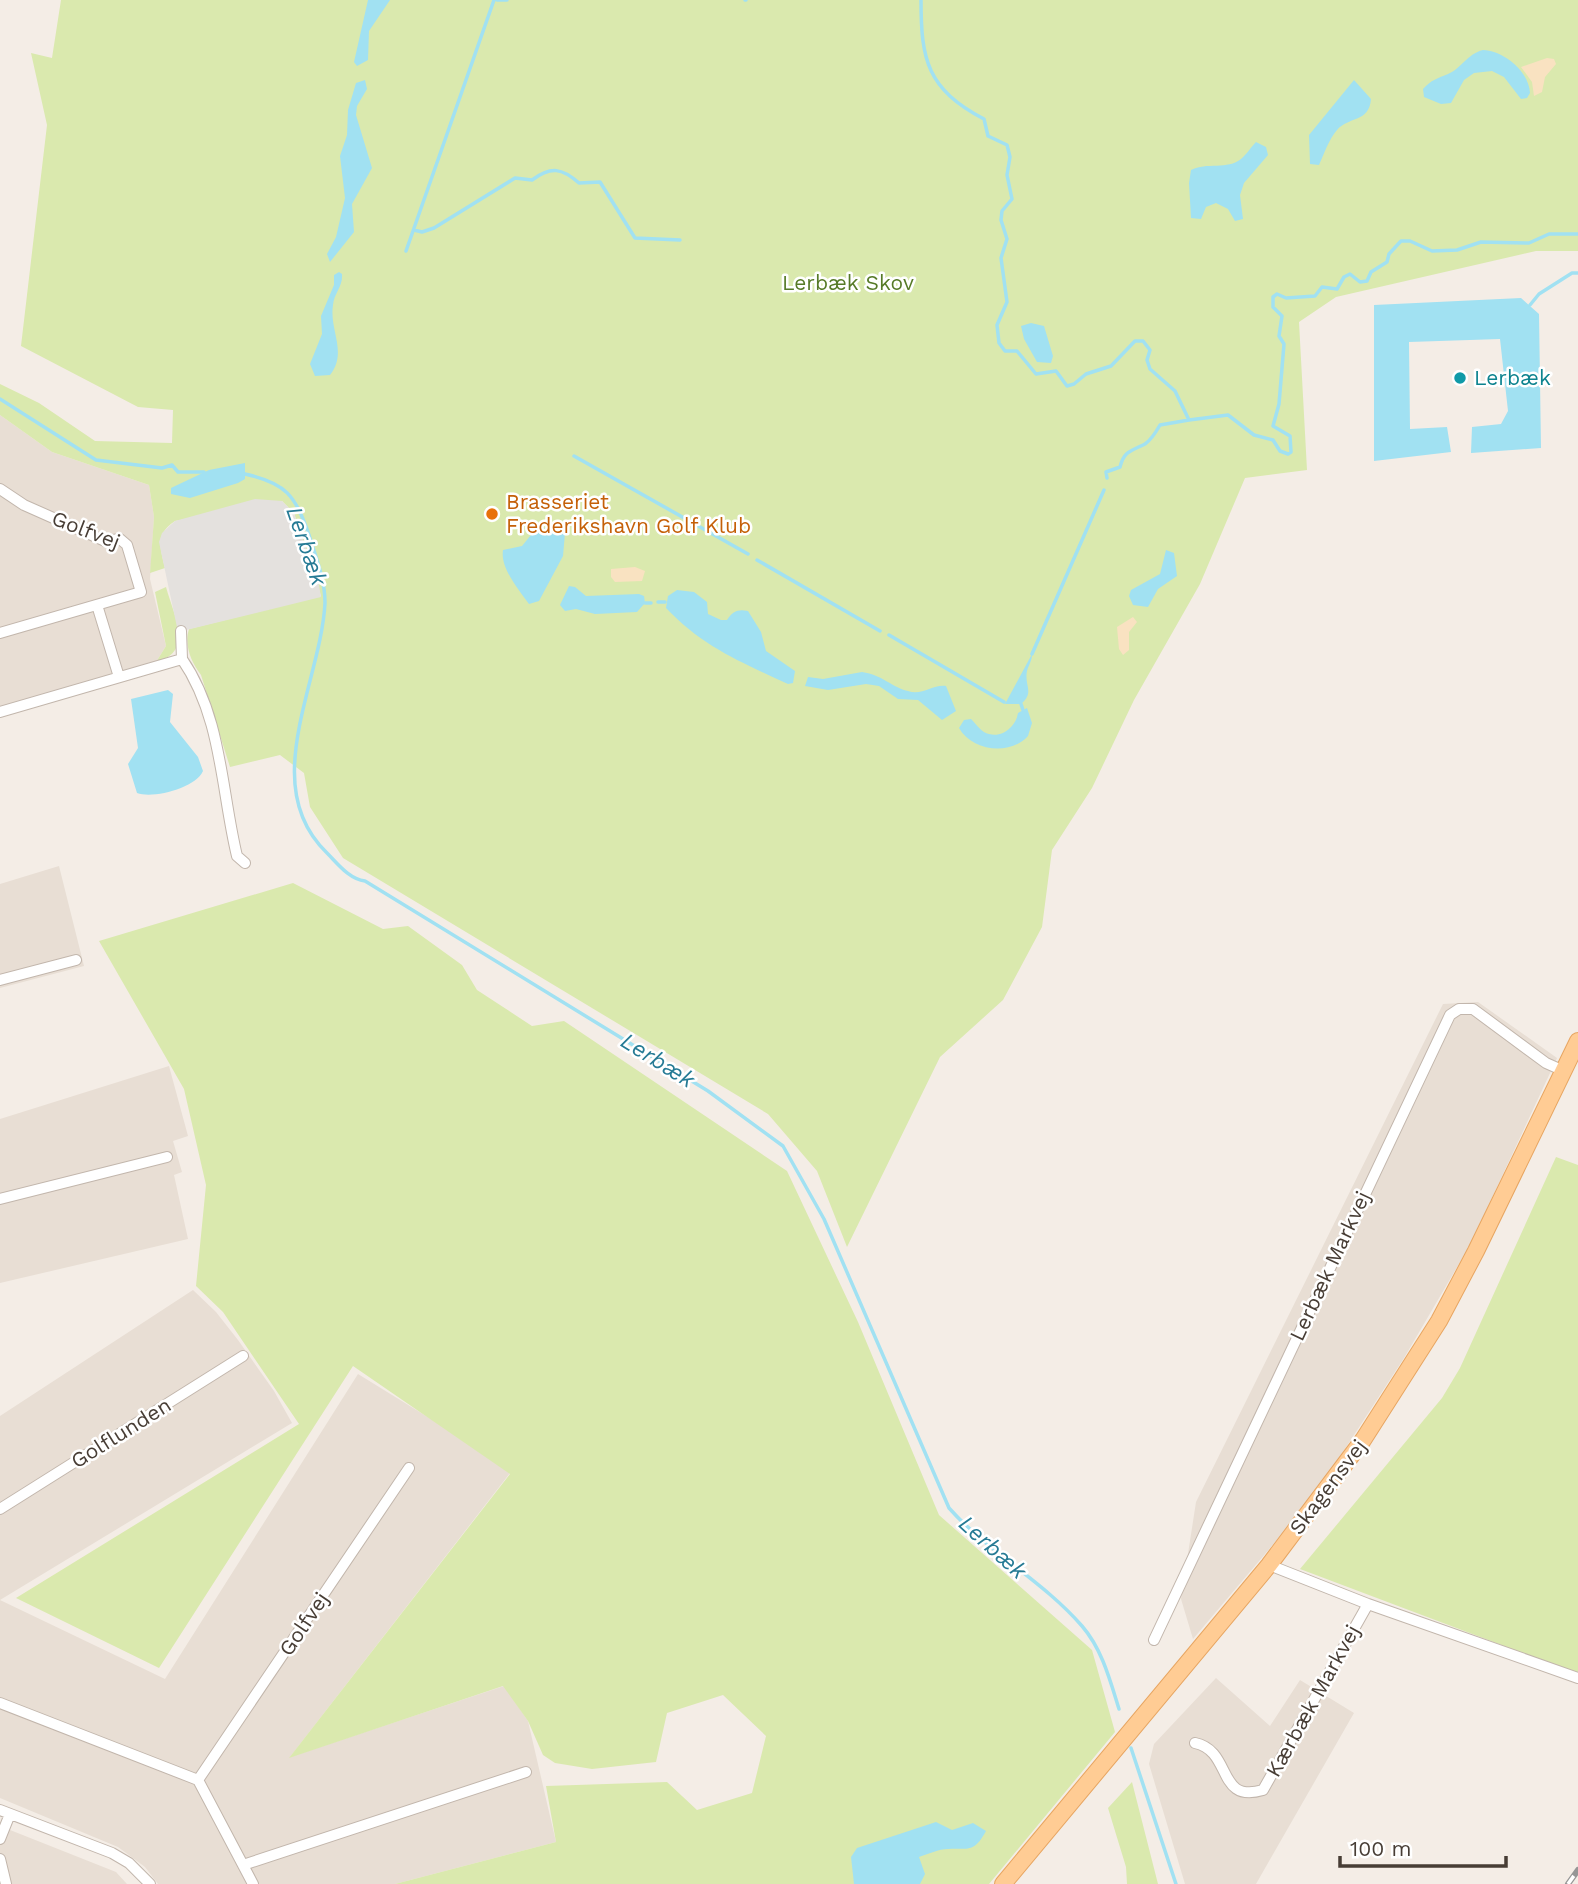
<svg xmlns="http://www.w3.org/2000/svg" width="1578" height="1884" viewBox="0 0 1578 1884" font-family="'Work Sans',sans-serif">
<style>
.residential{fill:#e8ded4}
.green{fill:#dae9ae}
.sand{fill:#f9e2c1}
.parking{fill:#e4e1de}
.water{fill:#a1e1f2}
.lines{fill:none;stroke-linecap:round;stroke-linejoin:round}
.stream{stroke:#a1e1f2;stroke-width:3.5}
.street-casing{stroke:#c2b6ac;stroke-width:12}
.primary-casing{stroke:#e7a561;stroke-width:18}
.street{stroke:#fff;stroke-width:10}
.primary{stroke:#ffcc94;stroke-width:16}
.rail-casing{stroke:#969696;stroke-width:6}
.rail{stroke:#fff;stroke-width:3.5;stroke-dasharray:10;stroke-linecap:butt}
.culture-dot{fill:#0f9aa8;stroke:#fff;stroke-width:2.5}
.food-dot{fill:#e8710a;stroke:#fff;stroke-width:2.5}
.labels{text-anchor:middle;stroke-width:5;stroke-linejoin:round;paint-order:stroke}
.park-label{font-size:21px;fill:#567a27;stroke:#fff}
.culture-label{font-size:21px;fill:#0d838f;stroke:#fff;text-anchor:start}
.food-label{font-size:21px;fill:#c56008;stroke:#fff;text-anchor:start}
.street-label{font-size:21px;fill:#473d35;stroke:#fff}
.water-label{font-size:23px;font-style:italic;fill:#267b95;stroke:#fff}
</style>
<rect width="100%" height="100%" fill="#f4ede6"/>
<path class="residential" d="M 0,415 L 52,452 L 149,485 L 154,517 L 150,579 L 166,646 L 156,662 L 0,707 Z
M 59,866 L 84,966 L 0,988 L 0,884 Z
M 1478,1002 L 1557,1058 L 1470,1245 L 1404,1358 L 1315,1495 L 1193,1639 L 1181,1599 L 1196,1502 L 1443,1004 Z
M 169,1066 L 188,1136 L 173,1141 L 182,1172 L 174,1175 L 188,1239 L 0,1283 L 0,1119 Z
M 193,1290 L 216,1312 L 238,1340 L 274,1391 L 292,1423 L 0,1600 L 0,1416 Z
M 358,1374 L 431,1419 L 510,1473 L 290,1757 L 504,1686 L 528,1721 L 556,1842 L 395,1884 L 158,1884 L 145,1867 L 118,1847 L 0,1798 L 0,1600 L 165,1679 Z
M 1216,1678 L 1270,1726 L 1300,1680 L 1354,1713 L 1256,1884 L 1185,1884 L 1149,1764 L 1154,1744 Z
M 0,1826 L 116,1872 L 127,1884 L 0,1884 Z"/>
<path class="green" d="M 61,0 L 1578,0 L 1578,251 L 1536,251 L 1336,297 L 1299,322 L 1307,470 L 1245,478 L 1200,584 L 1134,700 L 1092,788 L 1052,850 L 1042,927 L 1003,1000 L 940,1057 L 847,1247 L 817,1171 L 768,1114 L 343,858 L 310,807 L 304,773 L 280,755 L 230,767 L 201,675 C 191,662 184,645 189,629 L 321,596 L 294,513 L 282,501 L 175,521 C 155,534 160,547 165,568 L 150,573 L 154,517 L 149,485 L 52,452 L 0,415 L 0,384 L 39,403 L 95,441 L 172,443 L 173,410 L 138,407 L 21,346 L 47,125 L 31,53 L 52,58 Z
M 166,587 C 174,617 195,651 156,662 L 166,646 L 155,592 Z
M 293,883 L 383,929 L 408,926 L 462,965 L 477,990 L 532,1026 L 564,1021 L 787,1171 L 858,1322 L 939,1515 L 1092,1650 L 1115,1732 L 989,1884 L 395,1884 L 556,1842 L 546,1786 L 667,1782 L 697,1810 L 752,1793 L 766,1736 L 723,1695 L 667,1713 L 656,1762 L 592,1769 L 555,1763 L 543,1755 L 528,1721 L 503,1686 L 289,1758 L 510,1474 L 353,1366 L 159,1668 L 16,1598 L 299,1424 L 223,1312 L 196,1286 L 206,1185 L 184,1089 L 99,941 Z
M 1556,1157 L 1578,1165 L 1578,1674 L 1300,1569 L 1442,1398 L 1460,1368 Z
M 1132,1782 L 1158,1884 L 1127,1884 L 1126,1867 L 1108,1808 Z"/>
<path class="sand" d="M 1547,58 L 1554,59 L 1556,64 L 1545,77 L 1542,92 L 1534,96 L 1532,82 L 1521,67 Z
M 635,567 L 645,571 L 642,581 L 615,582 L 611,577 L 611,569 Z
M 1133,617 L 1137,622 L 1129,632 L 1129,650 L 1123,655 L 1119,649 L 1117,627 Z"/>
<path class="parking" d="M 255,499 L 282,501 L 294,513 L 308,554 L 314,556 L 321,597 L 178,632 L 159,542 L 162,533 L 175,521 Z"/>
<path class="water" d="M 368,0 L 390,0 L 369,31 L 368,60 L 357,66 L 354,62 Z
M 1483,50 C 1504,51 1529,71 1530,93 L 1527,98 L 1521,99 L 1504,77 L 1492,71 L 1474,73 L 1464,80 L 1451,103 L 1441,104 L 1424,97 L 1423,89 C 1431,80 1438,78 1448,74 C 1462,68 1467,54 1483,50 Z
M 365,80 L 367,89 L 357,106 L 356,115 L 372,168 L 352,204 L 354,232 L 330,262 L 327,254 L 336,237 L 345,198 L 340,156 L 347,135 L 348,110 L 356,83 Z
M 1354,80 L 1371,99 C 1369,123 1349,116 1337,130 C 1329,139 1324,154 1319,165 L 1310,164 L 1309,135 Z
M 1256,142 L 1266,147 L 1268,155 L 1244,183 L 1240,195 L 1243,219 L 1235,221 L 1228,209 L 1216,203 L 1206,207 L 1201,219 L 1191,218 L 1189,183 L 1191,170 C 1206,162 1228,170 1241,159 C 1246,155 1251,147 1256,142 Z
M 339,272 L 342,274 C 343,287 334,293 333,305 C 329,330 348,352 330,375 L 315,376 L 310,364 L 322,334 L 321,316 L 334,285 L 334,275 Z
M 1521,298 L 1539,314 L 1541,448 L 1471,453 L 1472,427 L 1501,424 L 1508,411 L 1500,339 L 1409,342 L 1410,429 L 1447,427 L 1451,452 L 1374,461 L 1374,305 Z
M 1031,323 L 1044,326 L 1053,356 L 1051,363 L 1037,362 L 1024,339 L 1021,326 Z
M 245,463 L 245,479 L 238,483 L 190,498 L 171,494 L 171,488 L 209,470 Z
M 559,526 L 565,533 L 563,556 L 539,601 L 529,604 C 519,590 500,568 503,550 L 522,546 L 535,530 Z
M 1166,550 L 1174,553 L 1177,576 L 1158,589 L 1148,607 L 1133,605 L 1129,596 L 1131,590 L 1160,574 Z
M 569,586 L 575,587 L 586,596 L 639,594 L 644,596 L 645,603 L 637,612 L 595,614 L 576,609 L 565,611 L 560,605 Z
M 677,590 L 694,592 L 707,602 L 708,614 L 721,620 L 727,620 C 733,611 738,609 748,611 L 761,632 L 766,651 L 795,671 L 793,683 L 788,684 C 741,662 703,647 666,608 L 668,596 Z
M 1032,654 C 1032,661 1029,664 1027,671 C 1024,686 1035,692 1021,704 L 1005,704 Z
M 862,672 C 883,675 891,687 908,691 C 922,696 933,684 946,686 L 956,711 L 942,720 L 918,700 L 898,699 L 879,686 L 866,684 L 828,690 L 805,686 L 808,677 L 823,679 Z
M 168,690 L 173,694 L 170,722 L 198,757 L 203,771 C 196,788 153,799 137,793 L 128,764 L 138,748 L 131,699 Z
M 1027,708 L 1032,723 L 1028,736 C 1010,756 972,751 959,728 L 964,720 L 971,719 C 976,724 982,733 989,734 C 1003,738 1016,726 1018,713 Z
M 936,1822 L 952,1830 L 973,1823 L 986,1831 C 974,1853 969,1848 948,1849 C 939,1849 928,1854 919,1857 L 925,1874 L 920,1884 L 854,1884 L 851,1857 L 857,1848 Z"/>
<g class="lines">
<path class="stream" d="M 497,0 L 507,0
M 745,0 L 746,0
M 921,0 C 921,60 927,89 984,119 L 988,136 L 1007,145 L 1010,157 L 1007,175 L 1012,199 L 1002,211 L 1001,220 L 1007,239 L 1001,258 L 1007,302 L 997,325 L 999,343 L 1005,351 L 1017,351 L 1036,374 L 1056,371 L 1067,386 L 1074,384 L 1086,374 L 1111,366 L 1135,341 L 1143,341 L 1150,350 L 1147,360 L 1150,369 L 1175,391 L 1189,420 L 1228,415 L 1254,435 L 1273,440 L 1280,451 L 1288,454 L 1291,452 L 1290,436 L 1273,426 L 1279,404 L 1284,344 L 1279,336 L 1282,316 L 1273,307 L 1273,297 L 1277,294 L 1286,298 L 1315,296 L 1322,287 L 1337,289 L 1344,277 L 1350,274 L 1360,282 L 1367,281 L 1371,272 L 1387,262 L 1389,254 L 1401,241 L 1410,241 L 1432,251 L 1457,250 L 1481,242 L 1529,243 L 1549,234 L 1578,234
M 414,230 L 422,232 L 434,228 L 515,178 L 532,180 C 551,166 562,168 579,183 L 600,182 L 635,238 L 680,240
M 406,251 L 494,0
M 1530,305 L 1539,294 L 1572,273 L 1578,273
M 0,399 L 96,460 L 162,468 L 172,465 L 178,472 L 204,472
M 574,456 L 748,554
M 245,474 C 286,483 295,495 309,535 C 316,558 325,579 325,603 C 321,682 257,786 327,853 C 338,864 349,879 365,881 L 708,1091 L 783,1146 L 824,1219 L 949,1508 C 988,1552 1043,1581 1082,1626 C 1102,1649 1110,1680 1119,1709
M 1107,478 L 1106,472 L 1120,467 C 1124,451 1131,451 1145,444 C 1151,440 1156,432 1160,425 L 1189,420
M 757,560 L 880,631
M 658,602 L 665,602
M 645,603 L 651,603
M 889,635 L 1004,702
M 1032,654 L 1104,490
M 1021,704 L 1023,710
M 1131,1748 L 1176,1884"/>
<g class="street-casing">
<path id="street" d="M 0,489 L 24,505 L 105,541 L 120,539 L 127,545 L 141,592 L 0,633
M 97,605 L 119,677
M 182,659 C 222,717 221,790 237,856 L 245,863
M 0,712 L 182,659 L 181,631
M 0,980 L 76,960
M 0,1199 L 167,1157
M 0,1509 L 243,1356
M 1269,1565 L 1368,1604 L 1578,1678
M 1154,1640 L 1450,1015 L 1459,1009 L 1473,1009 L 1546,1063 L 1564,1071
M 0,1703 L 198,1780 L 253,1884
M 1195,1743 C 1233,1751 1216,1804 1263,1790 L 1368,1604
M 198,1780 L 409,1468
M 0,1810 L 112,1853 L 129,1863 L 150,1884
M 0,1839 L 10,1814
M 0,1859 L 6,1884
M 243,1865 L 526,1772"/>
</g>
<g class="primary-casing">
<path id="primary" d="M 1003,1884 L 1269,1565 L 1363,1440 L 1439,1321 L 1476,1251 L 1578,1041"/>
</g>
<use href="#street" class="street"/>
<use href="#primary" class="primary"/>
<g class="rail-casing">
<path id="rail" d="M 1568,1884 L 1578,1870"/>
</g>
<use href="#rail" class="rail"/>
</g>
<circle class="culture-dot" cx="1460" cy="378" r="7"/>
<circle class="food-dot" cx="492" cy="514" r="7"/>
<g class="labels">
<g class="park-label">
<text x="848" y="290">Lerbæk Skov</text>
</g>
<g class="culture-label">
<text x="1474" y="385">Lerbæk</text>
</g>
<g class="food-label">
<text x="506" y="509">Brasseriet<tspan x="506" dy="24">Frederikshavn Golf Klub</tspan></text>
</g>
<g class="street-label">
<text transform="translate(86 530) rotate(21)" y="7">Golfvej</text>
<text transform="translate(1330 1266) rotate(-65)" y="7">Lerbæk Markvej</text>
<text transform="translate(121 1433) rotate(-32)" y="7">Golflunden</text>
<text transform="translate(1328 1487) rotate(-53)" y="7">Skagensvej</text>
<text transform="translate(304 1624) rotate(-56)" y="7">Golfvej</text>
<text transform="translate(1313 1701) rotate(-61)" y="7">Kærbæk Markvej</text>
</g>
<g class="water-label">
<text transform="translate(307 546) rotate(71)" y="8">Lerbæk</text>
<text transform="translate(658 1060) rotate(32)" y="8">Lerbæk</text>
<text transform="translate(993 1547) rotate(42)" y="8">Lerbæk</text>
</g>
</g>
<path d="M1340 1856v10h166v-10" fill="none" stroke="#473d35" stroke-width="3.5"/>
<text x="1350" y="1856" font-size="21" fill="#473d35" stroke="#ffffff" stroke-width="5" paint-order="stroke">100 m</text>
</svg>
